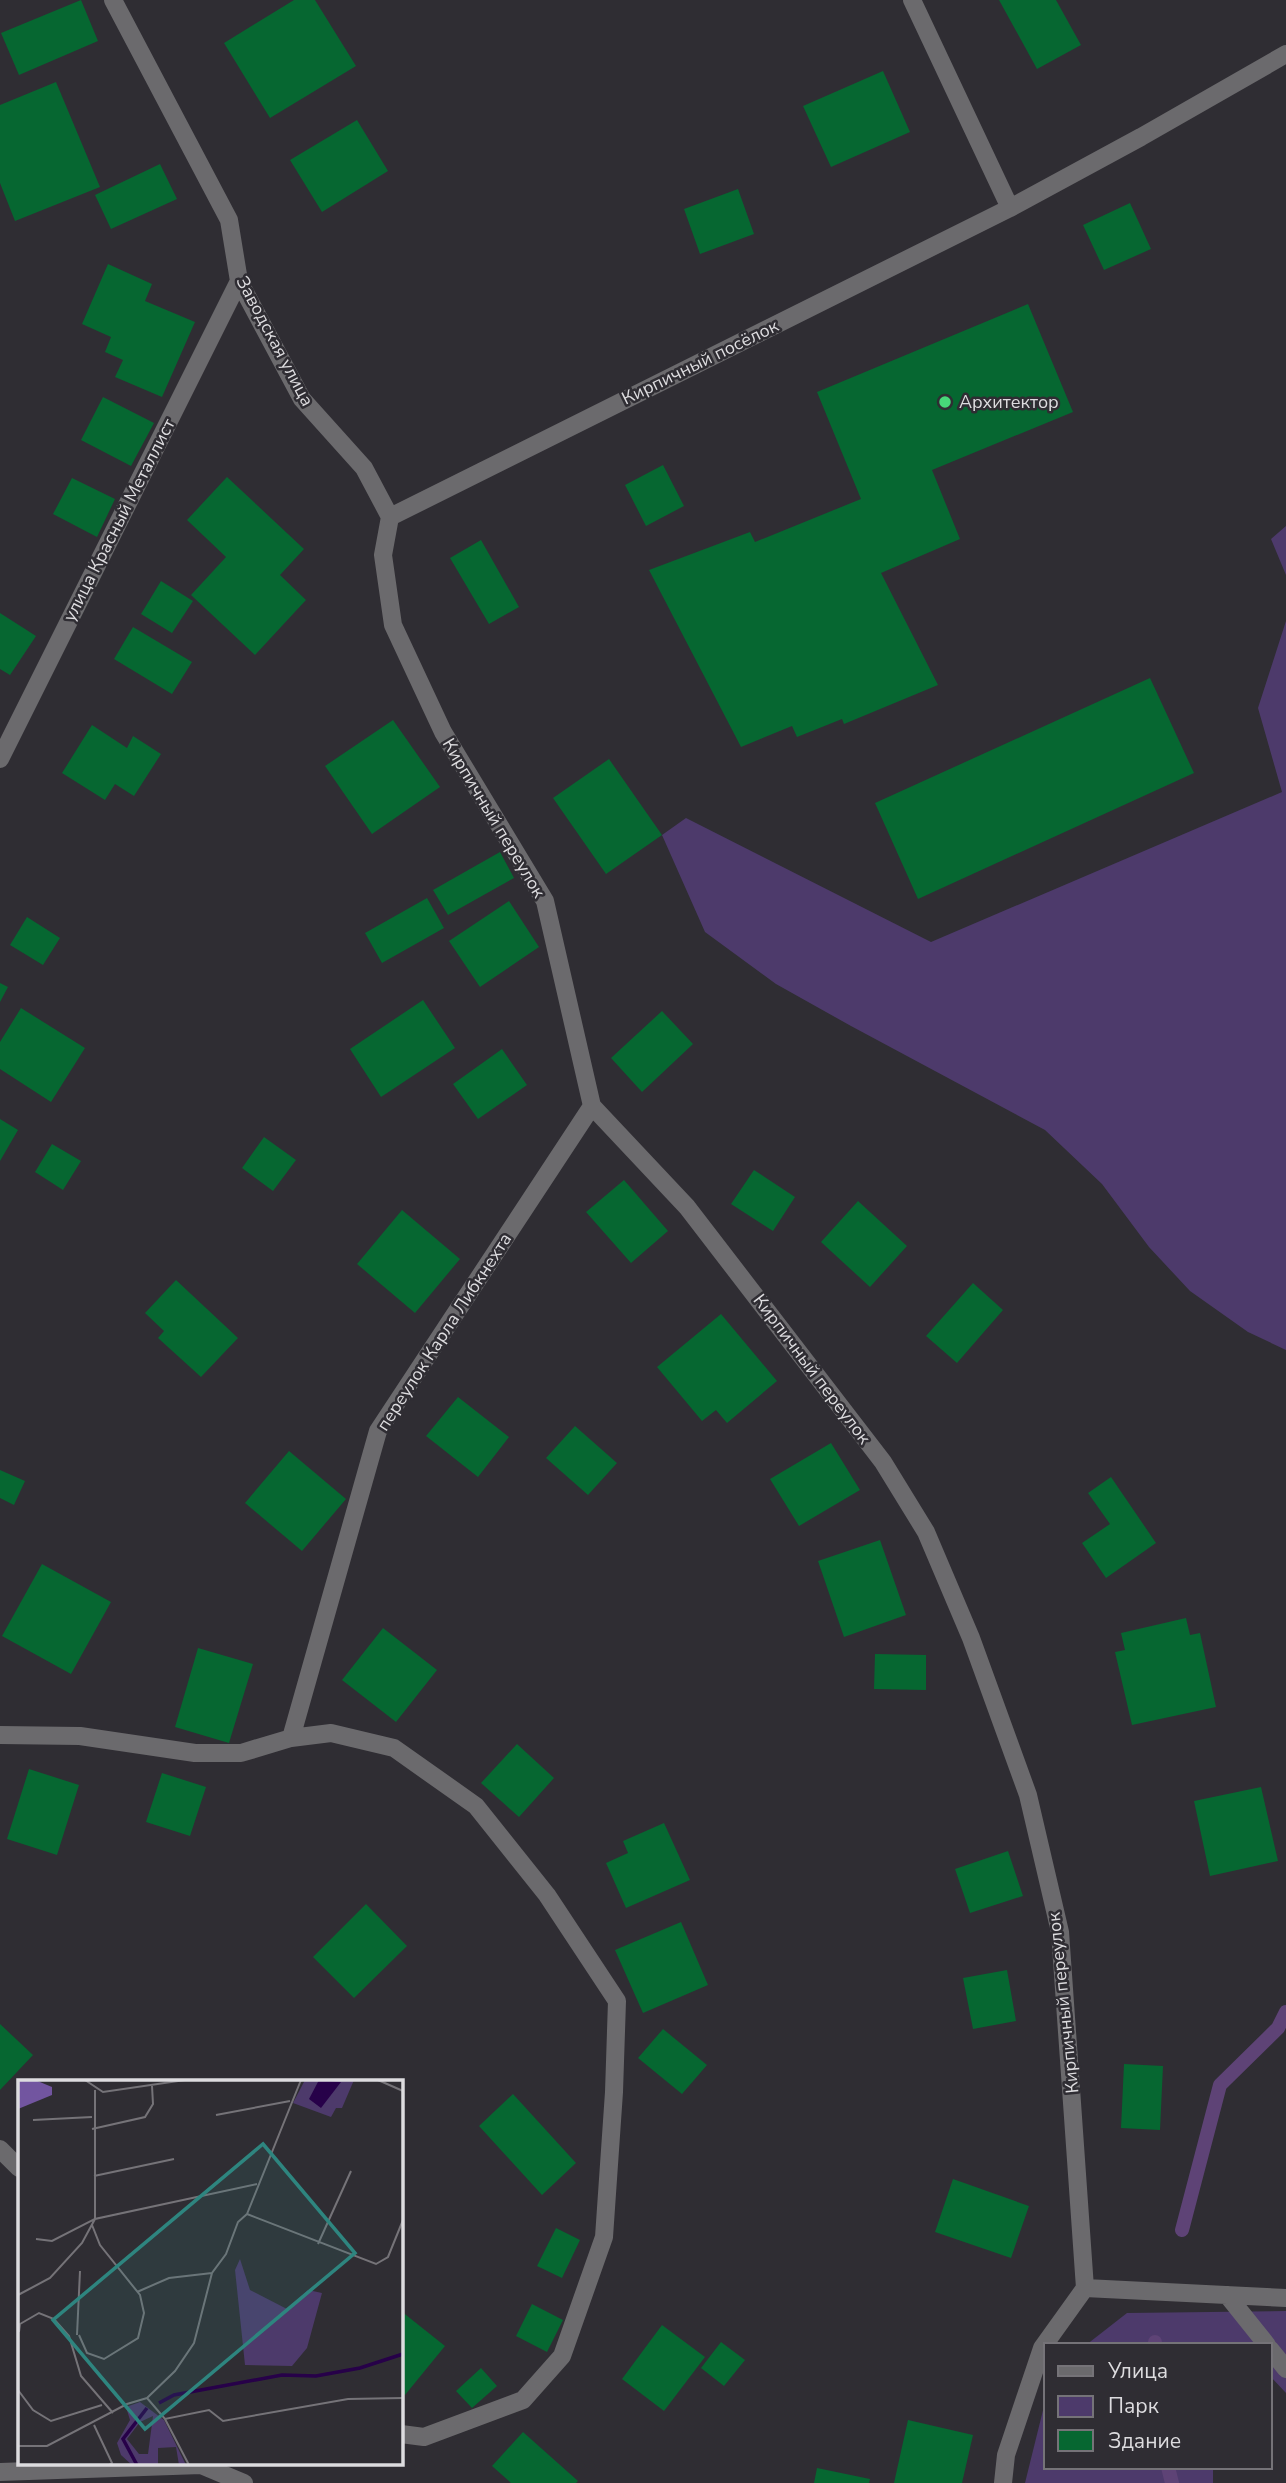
<svg xmlns="http://www.w3.org/2000/svg" width="1286" height="2483" viewBox="0 0 1286 2483" font-family="'Nunito Sans',sans-serif">
<style>
.green{fill:#4d3a6b}
.lines{fill:none;stroke-linecap:round;stroke-linejoin:round}
.stream{stroke:#5e4376;stroke-width:14}
.building{fill:#066731}
.minor{stroke:#6b6a6d;stroke-width:18}
.poi-dot{fill:#47d779;stroke:#2f2d33;stroke-width:2.5}
.labels{text-anchor:middle;stroke-width:5;stroke-linejoin:round;paint-order:stroke}
.street-label{font-size:18px;fill:#dddcdf;stroke:#2f2d33}
.poi-label{font-size:18px;fill:#dddcdf;stroke:#2f2d33;text-anchor:start}
.inset-river{fill:none;stroke:#270149;stroke-width:3.5}
.inset-road{fill:none;stroke:#757378;stroke-width:2}
.view{fill:#2e857f;fill-opacity:0.15;stroke:#2e857f;stroke-width:3.5}
.inset-edge{fill:none;stroke:#dddcdf;stroke-width:3.5}
</style>
<rect width="100%" height="100%" fill="#2f2d33"/>
<path class="green" d="M 1286,526 L 1286,575 L 1271,539 Z
M 1286,621 L 1286,1350 L 1248,1332 L 1190,1291 L 1149,1247 L 1102,1184 L 1045,1130 L 851,1026 L 776,984 L 705,932 L 662,835 L 686,818 L 931,942 L 1282,792 L 1258,708 Z
M 1286,2311 L 1286,2393 L 1270,2376 L 1270,2345 L 1086,2345 L 1127,2313 Z
M 1046,2398 L 1046,2467 L 1213,2467 L 1213,2483 L 1025,2483 Z"/>
<g class="lines">
<path class="stream" d="M 1182,2230 L 1220,2085 L 1278,2028 L 1286,2012
M 1155,2342 L 1155,2345
M 1168,2467 L 1172,2483"/>
</g>
<path class="building" d="M 81,0 L 98,41 L 19,75 L 1,33 Z
M 294,0 L 315,0 L 356,66 L 270,118 L 224,43 Z
M 999,0 L 1056,0 L 1081,45 L 1037,69 Z
M 883,71 L 910,132 L 831,167 L 803,106 Z
M 56,82 L 100,187 L 15,221 L 0,183 L 0,105 Z
M 357,120 L 388,171 L 322,212 L 290,160 Z
M 160,164 L 177,199 L 111,229 L 95,195 Z
M 738,189 L 754,234 L 700,254 L 684,209 Z
M 1130,203 L 1151,249 L 1104,270 L 1083,225 Z
M 108,264 L 152,284 L 145,301 L 195,322 L 162,397 L 115,377 L 123,360 L 105,352 L 111,337 L 82,324 Z
M 1028,304 L 1073,412 L 932,470 L 960,539 L 881,573 L 938,685 L 844,724 L 842,719 L 797,737 L 792,726 L 741,747 L 649,570 L 750,532 L 755,542 L 861,499 L 817,392 Z
M 103,397 L 154,423 L 131,466 L 81,440 Z
M 663,465 L 684,506 L 646,526 L 625,485 Z
M 227,477 L 304,549 L 280,575 L 306,600 L 255,655 L 191,595 L 226,557 L 187,520 Z
M 72,478 L 115,499 L 97,537 L 53,514 Z
M 481,540 L 519,607 L 489,624 L 450,558 Z
M 161,581 L 193,601 L 172,633 L 141,614 Z
M 0,613 L 36,636 L 10,675 L 0,669 Z
M 133,627 L 192,662 L 172,694 L 114,659 Z
M 1150,678 L 1194,773 L 918,899 L 875,803 Z
M 393,720 L 440,787 L 372,834 L 325,766 Z
M 92,725 L 127,748 L 133,736 L 161,754 L 134,796 L 115,784 L 105,800 L 62,773 Z
M 609,759 L 662,835 L 606,874 L 553,798 Z
M 500,852 L 514,878 L 448,915 L 433,890 Z
M 427,898 L 444,928 L 382,963 L 365,933 Z
M 509,901 L 539,947 L 480,987 L 449,941 Z
M 27,917 L 60,938 L 43,965 L 10,945 Z
M 0,983 L 8,987 L 0,1002 Z
M 423,1000 L 455,1048 L 381,1097 L 350,1049 Z
M 21,1008 L 85,1048 L 51,1102 L 0,1069 L 0,1042 Z
M 662,1011 L 693,1044 L 642,1092 L 611,1058 Z
M 502,1049 L 527,1085 L 478,1119 L 453,1084 Z
M 0,1119 L 18,1130 L 0,1161 Z
M 264,1137 L 296,1160 L 273,1191 L 242,1168 Z
M 52,1144 L 81,1161 L 63,1190 L 35,1172 Z
M 754,1170 L 795,1197 L 773,1231 L 731,1204 Z
M 624,1180 L 668,1231 L 631,1263 L 586,1212 Z
M 858,1201 L 907,1246 L 870,1287 L 821,1242 Z
M 402,1210 L 460,1259 L 415,1313 L 357,1264 Z
M 176,1280 L 238,1338 L 201,1377 L 158,1338 L 164,1331 L 145,1313 Z
M 973,1283 L 1003,1310 L 957,1363 L 926,1336 Z
M 721,1314 L 777,1381 L 727,1423 L 716,1410 L 702,1421 L 657,1367 Z
M 458,1397 L 509,1437 L 478,1477 L 426,1436 Z
M 575,1426 L 617,1463 L 588,1495 L 546,1458 Z
M 831,1443 L 860,1490 L 799,1526 L 770,1479 Z
M 289,1451 L 346,1499 L 302,1551 L 245,1503 Z
M 0,1470 L 25,1481 L 14,1505 L 0,1498 Z
M 1111,1477 L 1156,1543 L 1106,1578 L 1082,1543 L 1110,1524 L 1088,1493 Z
M 880,1540 L 906,1615 L 844,1637 L 818,1561 Z
M 42,1564 L 111,1602 L 71,1674 L 2,1636 Z
M 1186,1618 L 1190,1635 L 1200,1633 L 1216,1707 L 1132,1725 L 1115,1652 L 1125,1650 L 1121,1633 Z
M 383,1628 L 437,1670 L 396,1722 L 342,1680 Z
M 198,1648 L 253,1664 L 229,1743 L 175,1727 Z
M 875,1654 L 926,1655 L 926,1690 L 874,1689 Z
M 517,1744 L 554,1778 L 519,1817 L 481,1783 Z
M 29,1769 L 79,1785 L 57,1855 L 7,1839 Z
M 162,1773 L 206,1787 L 190,1836 L 146,1822 Z
M 1261,1787 L 1278,1861 L 1210,1876 L 1194,1801 Z
M 664,1823 L 690,1880 L 626,1908 L 606,1863 L 628,1853 L 623,1841 Z
M 1008,1851 L 1023,1896 L 970,1913 L 955,1869 Z
M 366,1904 L 407,1946 L 354,1998 L 313,1957 Z
M 681,1922 L 708,1985 L 643,2013 L 615,1950 Z
M 1007,1970 L 1016,2021 L 973,2029 L 963,1978 Z
M 0,2024 L 33,2055 L 0,2090 Z
M 663,2029 L 707,2065 L 682,2094 L 638,2058 Z
M 1124,2064 L 1163,2066 L 1160,2130 L 1121,2128 Z
M 513,2094 L 576,2163 L 542,2195 L 479,2126 Z
M 953,2179 L 1029,2206 L 1011,2258 L 935,2232 Z
M 556,2228 L 580,2240 L 562,2278 L 537,2266 Z
M 532,2304 L 563,2320 L 547,2352 L 516,2336 Z
M 401,2311 L 445,2346 L 405,2395 L 401,2391 Z
M 662,2325 L 705,2357 L 664,2411 L 622,2379 Z
M 721,2342 L 745,2360 L 724,2386 L 701,2368 Z
M 481,2368 L 497,2386 L 472,2408 L 456,2391 Z
M 908,2420 L 973,2435 L 962,2483 L 894,2483 Z
M 523,2432 L 578,2481 L 576,2483 L 511,2483 L 492,2466 Z
M 817,2468 L 870,2479 L 869,2483 L 814,2483 Z"/>
<g class="lines">
<path class="minor" d="M 113,0 L 229,220 L 239,281 L 302,399 L 364,468 L 390,517
M 912,0 L 1010,208
M 390,517 L 383,555 L 393,625 L 443,732 L 545,901 L 592,1106 L 687,1207 L 883,1462 L 926,1532 L 971,1638 L 1028,1795 L 1060,1932 L 1085,2288
M 390,517 L 1010,208 L 1141,137 L 1286,54
M 0,759 L 239,281
M 0,1735 L 80,1736 L 195,1753 L 241,1753 L 291,1738 L 331,1733 L 394,1748 L 476,1806 L 547,1895 L 617,2001 L 614,2092 L 604,2237 L 562,2356 L 523,2400 L 424,2437 L 401,2434
M 291,1738 L 378,1431 L 592,1106
M 0,2149 L 19,2168
M 1085,2288 L 1286,2298
M 1227,2295 L 1267,2345
M 1270,2349 L 1286,2369
M 0,2472 L 201,2465 L 244,2483
M 1003,2483 L 1006,2455 L 1042,2348 L 1085,2288"/>
</g>
<circle class="poi-dot" cx="945" cy="402" r="7"/>
<g class="labels">
<g class="street-label">
<text transform="translate(275 341) rotate(62)" y="6">Заводская улица</text>
<text transform="translate(700 362) rotate(-26)" y="6">Кирпичный посёлок</text>
<text transform="translate(119 520) rotate(-63)" y="6">улица Красный Металлист</text>
<text transform="translate(494 818) rotate(59)" y="6">Кирпичный переулок</text>
<text transform="translate(444 1332) rotate(-57)" y="6">переулок Карла Либкнехта</text>
<text transform="translate(812 1369) rotate(53)" y="6">Кирпичный переулок</text>
<text transform="translate(1063 2003) rotate(-96)" y="6">Кирпичный переулок</text>
</g>
<g class="poi-label">
<text x="959" y="408">Архитектор</text>
</g>
</g>
<g transform="translate(18 2080)">
<rect width="385" height="385" fill="#2f2d33"/>
<path d="M 287,0 L 336,0 L 324,28 L 318,28 L 313,37 L 275,23 ZM 222,179 L 232,210 L 269,229 L 290,210 L 304,213 L 289,268 L 274,286 L 227,285 L 217,190 ZM 122,322 L 146,340 L 168,385 L 161,385 L 158,367 L 140,368 L 140,385 L 114,385 L 103,375 L 99,363 L 112,340 L 108,327 ZM 135,336 L 130,374 L 121,374 L 109,359 L 122,342 Z" fill="#4d3a6b" fill-rule="evenodd"/>
<path d="M 0,0 L 17,0 L 34,7 L 34,15 L 0,29 Z" fill="#7255a0"/>
<path d="M 301,0 L 323,2 L 303,28 L 291,19 Z" fill="#270149"/>
<path class="inset-river" d="M 141,323 L 156,315 L 264,295 L 298,296 L 342,288 L 385,274M 119,385 L 105,359 L 129,328"/>
<path class="inset-road" d="M 67,0 L 85,12 L 167,0M 360,0 L 385,11M 198,35 L 272,21M 15,40 L 74,37M 74,49 L 127,37 L 135,24 L 134,6M 76,96 L 156,79M 229,134 L 358,184 L 370,177 L 385,140M 229,134 L 283,0M 18,159 L 34,161 L 77,139 L 77,10M 300,164 L 333,91M 119,212 L 151,198 L 194,193M 0,215 L 32,198 L 64,163 L 77,139 L 239,104M 1,252 L 2,244 L 21,233 L 36,239 L 51,256 L 63,296 L 95,333M 59,255 L 62,191M 61,255 L 69,273 L 86,279 L 120,258 L 126,233 L 122,215 L 82,165 L 74,145M 0,310 L 15,330 L 33,341 L 84,325M 129,318 L 147,339 L 191,330 L 205,341 L 330,319 L 385,318M 129,318 L 157,291 L 176,263 L 194,193 L 208,174 L 220,142 L 229,134M 147,339 L 171,385M 76,345 L 94,383 L 91,385M 0,366 L 29,366 L 109,324 L 129,318"/>
<path class="view" d="M 245,64 L 337,173 L 127,349 L 35,240 Z"/>
<rect width="385" height="385" class="inset-edge"/>
</g>
<rect x="1044" y="2343" width="228" height="126" fill="#2f2d33" stroke="#757378" stroke-width="2"/>
<rect x="1058" y="2366" width="35" height="10" fill="#6b6a6d" stroke="#757378" stroke-width="2"/>
<text x="1108" y="2378" font-size="21" fill="#dddcdf">Улица</text>
<rect x="1058" y="2396" width="35" height="21" fill="#4d3a6b" stroke="#757378" stroke-width="2"/>
<text x="1108" y="2413" font-size="21" fill="#dddcdf">Парк</text>
<rect x="1058" y="2430" width="35" height="21" fill="#066731" stroke="#757378" stroke-width="2"/>
<text x="1108" y="2448" font-size="21" fill="#dddcdf">Здание</text>
</svg>
